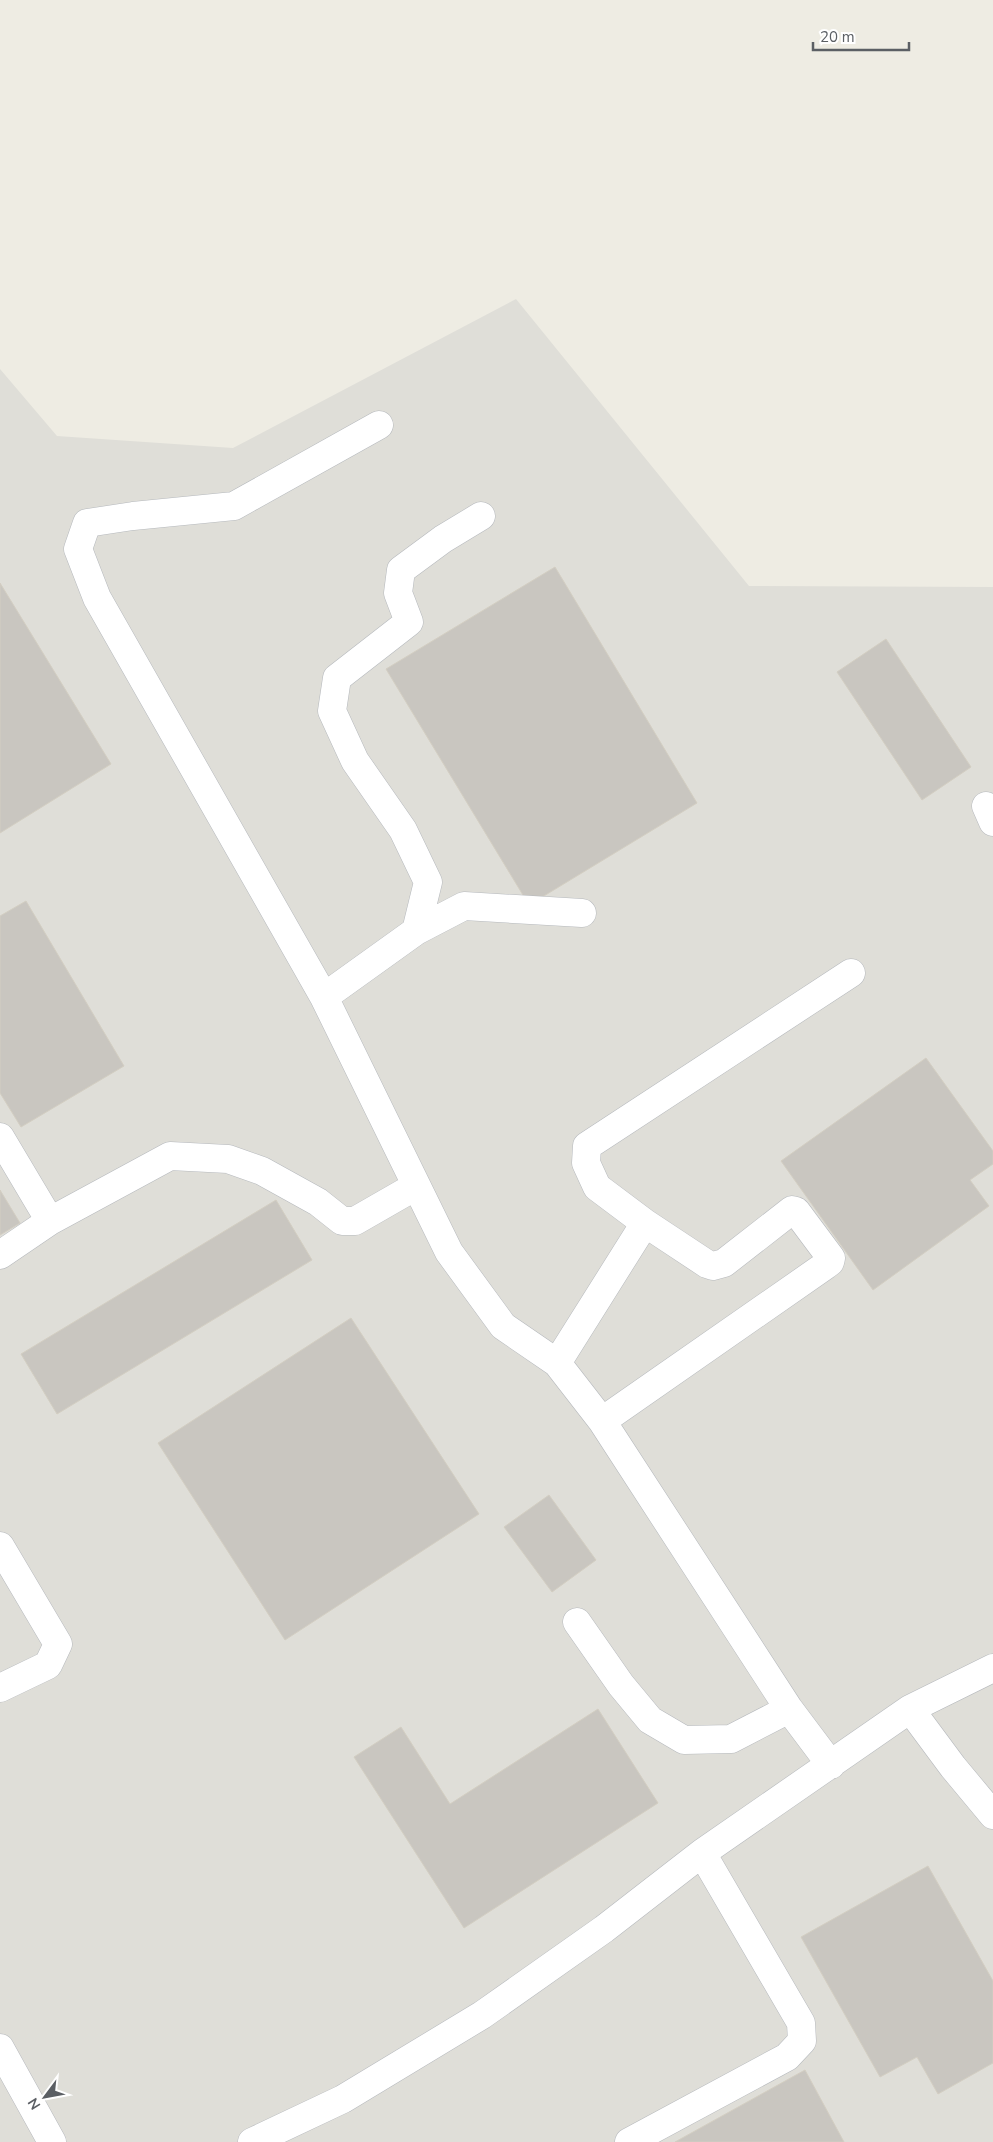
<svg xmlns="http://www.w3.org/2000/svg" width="993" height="2142" viewBox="0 0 993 2142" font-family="'Nunito Sans',sans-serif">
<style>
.industrial{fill:#dfded8}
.building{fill:#c9c6c0;stroke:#d3cec2}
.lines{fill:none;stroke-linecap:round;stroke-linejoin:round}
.minor-casing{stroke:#b6b9bd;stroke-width:29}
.minor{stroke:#fff;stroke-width:28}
</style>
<rect width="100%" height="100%" fill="#eeece3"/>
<path class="industrial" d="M 516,299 L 749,586 L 993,587 L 993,2142 L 0,2142 L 0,369 L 57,436 L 233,448 Z"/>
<path class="building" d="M 555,567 L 697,803 L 529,905 L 386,669 Z
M 0,583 L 111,764 L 0,833 Z
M 886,639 L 971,767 L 922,800 L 837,672 Z
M 26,901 L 124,1066 L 21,1127 L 0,1093 L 0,916 Z
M 926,1058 L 993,1151 L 993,1164 L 970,1180 L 989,1206 L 873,1290 L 781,1161 Z
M 0,1190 L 20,1223 L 0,1235 Z
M 276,1200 L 312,1260 L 57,1414 L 21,1354 Z
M 351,1318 L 479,1514 L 285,1640 L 158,1443 Z
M 549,1495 L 596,1560 L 552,1592 L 504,1527 Z
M 598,1709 L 658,1803 L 464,1928 L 354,1757 L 401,1727 L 450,1804 Z
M 928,1866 L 993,1981 L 993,2063 L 938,2094 L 917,2057 L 880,2077 L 801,1937 Z
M 805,2070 L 844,2142 L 675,2142 Z"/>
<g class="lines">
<g class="minor-casing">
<path id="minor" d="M 379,425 L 234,506 L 133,516 L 87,523 L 78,549 L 97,598 L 324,997 L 449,1252 L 503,1326 L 557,1363 L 602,1421 L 789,1709 L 831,1765
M 986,806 L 993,822
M 416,931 L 428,882 L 403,830 L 355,761 L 332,711 L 337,678 L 409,622 L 398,593 L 401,570 L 443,539 L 481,516
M 324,997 L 416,931 L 464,906 L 582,913
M 0,1137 L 50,1221 L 0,1255
M 50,1221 L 170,1156 L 228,1159 L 262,1171 L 318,1202 L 342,1221 L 355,1221 L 416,1186
M 557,1363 L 645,1223
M 602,1421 L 826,1265 L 830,1262 L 831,1258 L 796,1211 L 792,1210 L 724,1263 L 713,1266 L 707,1264 L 645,1223 L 597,1187 L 586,1163 L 587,1146 L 851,973
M 0,1546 L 58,1644 L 48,1665 L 0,1688
M 577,1622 L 621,1685 L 650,1720 L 684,1740 L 731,1739 L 789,1709
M 910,1709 L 953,1767 L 993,1815
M 0,2048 L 52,2142
M 252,2142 L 343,2099 L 482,2015 L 604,1929 L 702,1853 L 910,1709 L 993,1668
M 629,2142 L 787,2057 L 802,2041 L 801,2023 L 702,1853"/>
</g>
<use href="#minor" class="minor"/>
</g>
<g transform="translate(45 2097) rotate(238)" stroke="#ffffff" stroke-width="4" paint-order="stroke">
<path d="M0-4L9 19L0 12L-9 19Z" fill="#5b5f64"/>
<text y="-8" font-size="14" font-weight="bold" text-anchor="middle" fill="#5b5f64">N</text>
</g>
<path d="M813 42v8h96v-8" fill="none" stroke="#5b5f64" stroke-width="2.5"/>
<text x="820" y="42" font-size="15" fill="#5b5f64" stroke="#ffffff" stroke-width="4" paint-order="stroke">20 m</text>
</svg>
